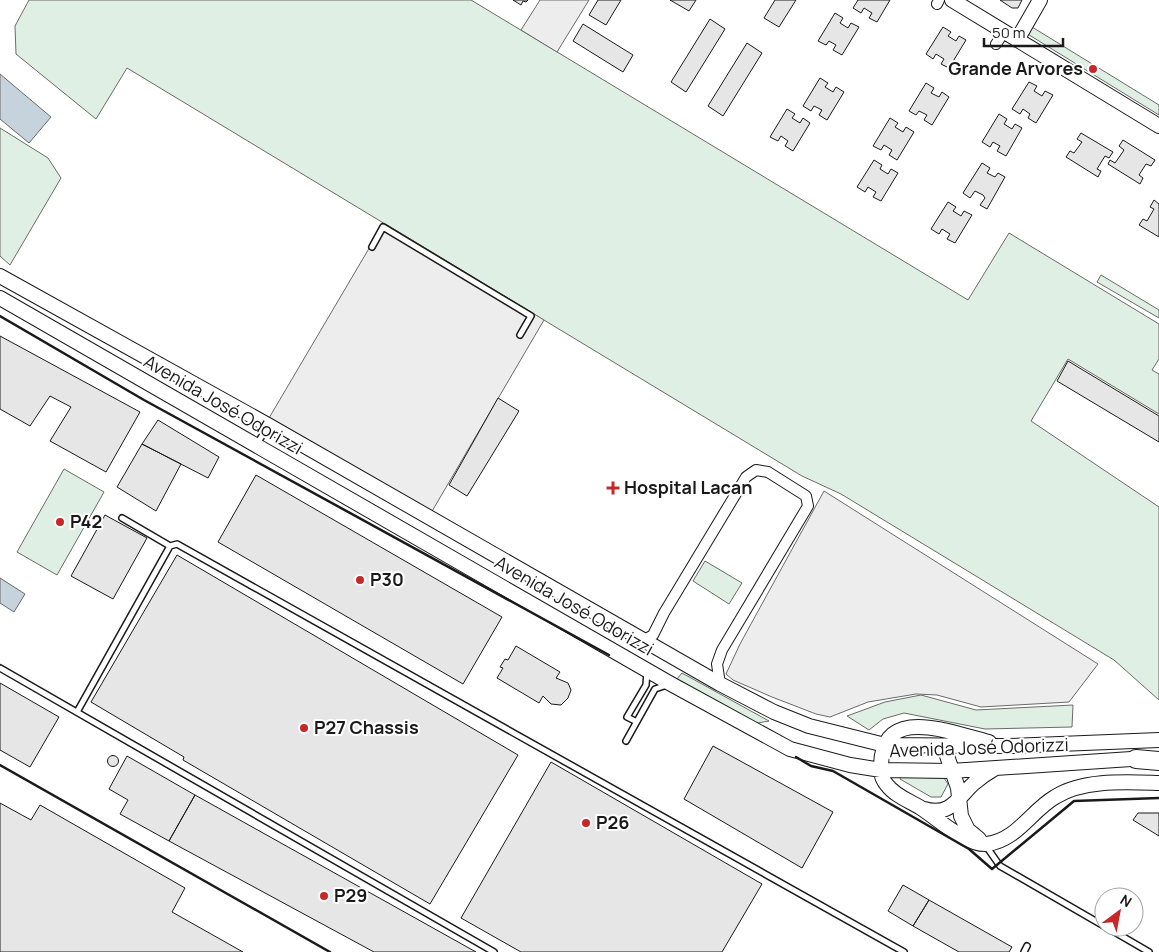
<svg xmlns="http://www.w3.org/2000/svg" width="1159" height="952" viewBox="0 0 1159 952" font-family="Manrope,sans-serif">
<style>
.green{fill:#e0efe3;stroke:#6a6a6a}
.parking{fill:#ededed;stroke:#6a6a6a}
.water{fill:#c6d2dc;stroke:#6a6a6a}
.building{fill:#e6e6e6;stroke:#1a1a1a}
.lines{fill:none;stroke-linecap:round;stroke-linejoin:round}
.lane-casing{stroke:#1a1a1a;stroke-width:8}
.street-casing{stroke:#1a1a1a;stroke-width:12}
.secondary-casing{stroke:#1a1a1a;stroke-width:16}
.highway-casing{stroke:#1a1a1a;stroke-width:20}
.lane{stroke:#fff;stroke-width:5}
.street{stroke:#fff;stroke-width:10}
.secondary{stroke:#fff;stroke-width:14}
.highway{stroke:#fff;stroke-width:18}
.wall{stroke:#1a1a1a;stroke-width:2.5}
.poi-dot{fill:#c62828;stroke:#fff;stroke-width:2}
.labels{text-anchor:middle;stroke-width:4;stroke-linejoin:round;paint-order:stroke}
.poi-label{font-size:18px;font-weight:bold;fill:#1a1a1a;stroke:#fff;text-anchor:start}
.street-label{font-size:18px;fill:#1a1a1a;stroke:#fff}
</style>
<rect width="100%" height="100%" fill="#fff"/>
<path class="green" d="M 29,0 L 471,0 L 968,300 L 1009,233 L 1159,324 L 1159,359 L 1152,370 L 1159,374 L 1159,414 L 1068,359 L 1031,421 L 1159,507 L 1159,700 L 1114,660 L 841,494 L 802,476 L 127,68 L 96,119 L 16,54 L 15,26 Z
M 1032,27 L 1159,105 L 1159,115 L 1026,33 Z
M 0,128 L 48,158 L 61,178 L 10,265 L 0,256 Z
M 1101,275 L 1159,310 L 1159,318 L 1097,282 Z
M 64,469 L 104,492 L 57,575 L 17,552 Z
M 705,561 L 742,583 L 729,604 L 693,581 Z
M 682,673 L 769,721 L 752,724 L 677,679 Z
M 921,695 L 976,710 L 1073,705 L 1072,727 L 985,729 L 904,713 L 883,719 L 869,730 L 847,716 L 885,702 Z
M 901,777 L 944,778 L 948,784 L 941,797 L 931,797 L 900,779 Z"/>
<path class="parking" d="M 540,0 L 589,0 L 557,52 L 521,30 Z
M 384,223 L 544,320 L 431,513 L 269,418 Z
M 824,491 L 1098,664 L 1069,702 L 981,707 L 937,695 L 916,694 L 868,702 L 830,717 L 816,714 L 772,697 L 733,680 L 726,674 L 740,644 Z"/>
<path class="water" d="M 0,74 L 51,117 L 29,143 L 0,119 Z
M 0,578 L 25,594 L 14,612 L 0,603 Z"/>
<path class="building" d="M 513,0 L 528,0 L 526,2 L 523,1 L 521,5 Z
M 598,0 L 621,0 L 606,25 L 589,15 Z
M 670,0 L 696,0 L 689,11 Z
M 775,0 L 796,0 L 779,27 L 764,18 Z
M 858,0 L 890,0 L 877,22 L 869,18 L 872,13 L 864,8 L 861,13 L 853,8 Z
M 1000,0 L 1022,0 L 1018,8 L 1012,8 Z
M 835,13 L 843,18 L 840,23 L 848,28 L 851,23 L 859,27 L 842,55 L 833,50 L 836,45 L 829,41 L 826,45 L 818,41 Z
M 710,19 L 725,29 L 686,92 L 671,82 Z
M 583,24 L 633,55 L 623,72 L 573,41 Z
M 943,27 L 951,32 L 948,36 L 956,41 L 959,36 L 966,40 L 949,68 L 941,64 L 944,59 L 936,54 L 933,59 L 926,54 Z
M 747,43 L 762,53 L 723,116 L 708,106 Z
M 820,78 L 828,83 L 825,87 L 833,92 L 836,87 L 844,92 L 827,120 L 819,115 L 822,110 L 814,106 L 811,111 L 803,106 Z
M 1029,82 L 1037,86 L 1034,91 L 1042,96 L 1045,91 L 1053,95 L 1036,123 L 1028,118 L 1030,114 L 1023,109 L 1020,114 L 1012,109 Z
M 926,83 L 934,88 L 931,93 L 939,97 L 942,92 L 949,97 L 932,125 L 924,120 L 927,115 L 919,111 L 916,115 L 909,111 Z
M 787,109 L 795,114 L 792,118 L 800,123 L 803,118 L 810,123 L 793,151 L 785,146 L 788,141 L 781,136 L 778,141 L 770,137 Z
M 999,114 L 1007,119 L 1004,124 L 1012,129 L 1015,124 L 1022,128 L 1006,156 L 997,151 L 1000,146 L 993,142 L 990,147 L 982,142 Z
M 890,118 L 898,123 L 895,127 L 903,132 L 906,127 L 914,132 L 897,160 L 889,155 L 892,150 L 884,145 L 881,150 L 873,146 Z
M 1081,133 L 1113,152 L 1109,158 L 1105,156 L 1097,169 L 1101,171 L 1098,177 L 1066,157 L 1070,151 L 1074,153 L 1082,142 L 1077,139 Z
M 1123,140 L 1155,160 L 1151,166 L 1146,164 L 1139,175 L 1143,178 L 1140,184 L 1108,164 L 1110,160 L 1115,163 L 1120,156 L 1124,150 L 1119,146 Z
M 874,160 L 882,165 L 880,169 L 888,174 L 891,169 L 898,173 L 881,201 L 873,197 L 876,192 L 868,187 L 865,192 L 857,187 Z
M 982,163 L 990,168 L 987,173 L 995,177 L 998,173 L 1005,177 L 987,209 L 980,205 L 985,198 L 983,195 L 975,191 L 970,198 L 963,193 Z
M 1154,200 L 1159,204 L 1159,237 L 1139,225 L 1143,219 L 1147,221 L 1154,209 L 1150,207 Z
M 948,202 L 956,207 L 953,211 L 961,216 L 964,211 L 972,215 L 955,243 L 947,239 L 950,234 L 942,229 L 939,234 L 931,229 Z
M 0,336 L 140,412 L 106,472 L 50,441 L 71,407 L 50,396 L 30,426 L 0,409 Z
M 1068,361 L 1159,416 L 1159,442 L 1057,381 Z
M 498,398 L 519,411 L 467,496 L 449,485 Z
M 158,420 L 219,457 L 208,478 L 142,444 Z
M 142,444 L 181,464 L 156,511 L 117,487 Z
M 256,475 L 502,617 L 463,684 L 218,542 Z
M 105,515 L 147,538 L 113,599 L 71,576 Z
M 177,555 L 518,755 L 430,904 L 183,760 L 184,757 L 91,702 Z
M 516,646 L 560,672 L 556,678 L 568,683 L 571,690 L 568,698 L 561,705 L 551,704 L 543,696 L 539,703 L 497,678 L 503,668 L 500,667 L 505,659 L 508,660 Z
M 0,683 L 59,717 L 30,767 L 0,750 Z
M 713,746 L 833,812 L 802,868 L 684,799 Z
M107.5 761a5.5 5.5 0 1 1 11 0a5.5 5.5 0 1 1-11 0Z
M 127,756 L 195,795 L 169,841 L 120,814 L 128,800 L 109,789 Z
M 551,762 L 762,884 L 722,952 L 521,952 L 461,918 Z
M 195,795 L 476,952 L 374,952 L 169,841 Z
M 0,803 L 31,820 L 40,805 L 185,888 L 172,912 L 243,952 L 0,952 Z
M 1138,813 L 1159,813 L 1159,836 L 1133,820 Z
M 903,885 L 929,900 L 913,926 L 888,911 Z
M 929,900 L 1012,947 L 1009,952 L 959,952 L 913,926 Z"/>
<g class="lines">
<g class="lane-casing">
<path id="lane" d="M 372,247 L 383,227 L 531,316 L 520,335
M 257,444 L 268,426
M 122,518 L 170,546
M 0,668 L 494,952
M 77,712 L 170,546 L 177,544 L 904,952
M 635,721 L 627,717 L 646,685 L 647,671
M 626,741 L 655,689 L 667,685
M 986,846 L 1000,866 L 1104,926
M 1106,927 L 1149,952
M 1024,952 L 1027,946"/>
</g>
<g class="street-casing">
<path id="street" d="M 937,4 L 939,0
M 996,44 L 1004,32
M 644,640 L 653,635 L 664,613 L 746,477 L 756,470 L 768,472 L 806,496 L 808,506 L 722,650 L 717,664 L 720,684"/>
</g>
<g class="secondary-casing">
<path id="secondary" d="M 952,0 L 1159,126
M 1017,40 L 1040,0
M 0,276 L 268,425 L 720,684 L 774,712 L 809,726 L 885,745 L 1009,746 L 1159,740
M 0,298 L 671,684 L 790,749 L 850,765 L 881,770 L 951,771 L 1146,758
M 989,742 C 948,732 879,702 881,771 C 881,776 884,782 887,785 C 895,796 910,801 921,808 C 938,819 967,846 987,844 C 1017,840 1031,811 1055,797 C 1083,779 1127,782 1159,783
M 944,747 L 958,788 L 961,816 L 968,830 L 979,839
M 924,809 C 950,817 958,798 974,783 C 980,778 987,773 994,769"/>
</g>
<g class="highway-casing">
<path id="highway" d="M 1136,759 L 1159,761"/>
</g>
<use href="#lane" class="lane"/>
<use href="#street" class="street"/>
<use href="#secondary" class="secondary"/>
<use href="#highway" class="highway"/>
<path class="wall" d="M 0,316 L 144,400 L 609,655
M 796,757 L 811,766 L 833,771 L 969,849 L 992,869 L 1074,801 L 1159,798
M 0,765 L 330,952"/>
</g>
<g class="poi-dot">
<circle cx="1093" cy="69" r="5"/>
<path d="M610.5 480.5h5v5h5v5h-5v5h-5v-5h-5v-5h5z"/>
<circle cx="60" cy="522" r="5"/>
<circle cx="360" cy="580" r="5"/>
<circle cx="304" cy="728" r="5"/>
<circle cx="586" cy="823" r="5"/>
<circle cx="324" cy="896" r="5"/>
</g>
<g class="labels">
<g class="poi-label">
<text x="1083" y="75" text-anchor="end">Grande Arvores</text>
<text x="624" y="494">Hospital Lacan</text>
<text x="70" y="528">P42</text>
<text x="370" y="586">P30</text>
<text x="314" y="734">P27 Chassis</text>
<text x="596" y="829">P26</text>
<text x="334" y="902">P29</text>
</g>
<g class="street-label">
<text transform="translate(223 405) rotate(30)" y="6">Avenida José Odorizzi</text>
<text transform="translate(574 606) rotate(30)" y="6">Avenida José Odorizzi</text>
<text transform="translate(979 748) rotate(-2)" y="6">Avenida José Odorizzi</text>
</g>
</g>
<g transform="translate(1119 912) rotate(32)"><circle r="24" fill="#ffffff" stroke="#a3a3a3"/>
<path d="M0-4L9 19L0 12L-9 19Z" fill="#c62828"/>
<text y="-8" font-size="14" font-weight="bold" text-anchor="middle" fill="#1a1a1a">N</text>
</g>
<path d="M984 38v8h79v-8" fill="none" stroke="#1a1a1a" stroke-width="2.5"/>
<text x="992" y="38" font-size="15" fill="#1a1a1a" stroke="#ffffff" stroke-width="4" paint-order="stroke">50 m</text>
</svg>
